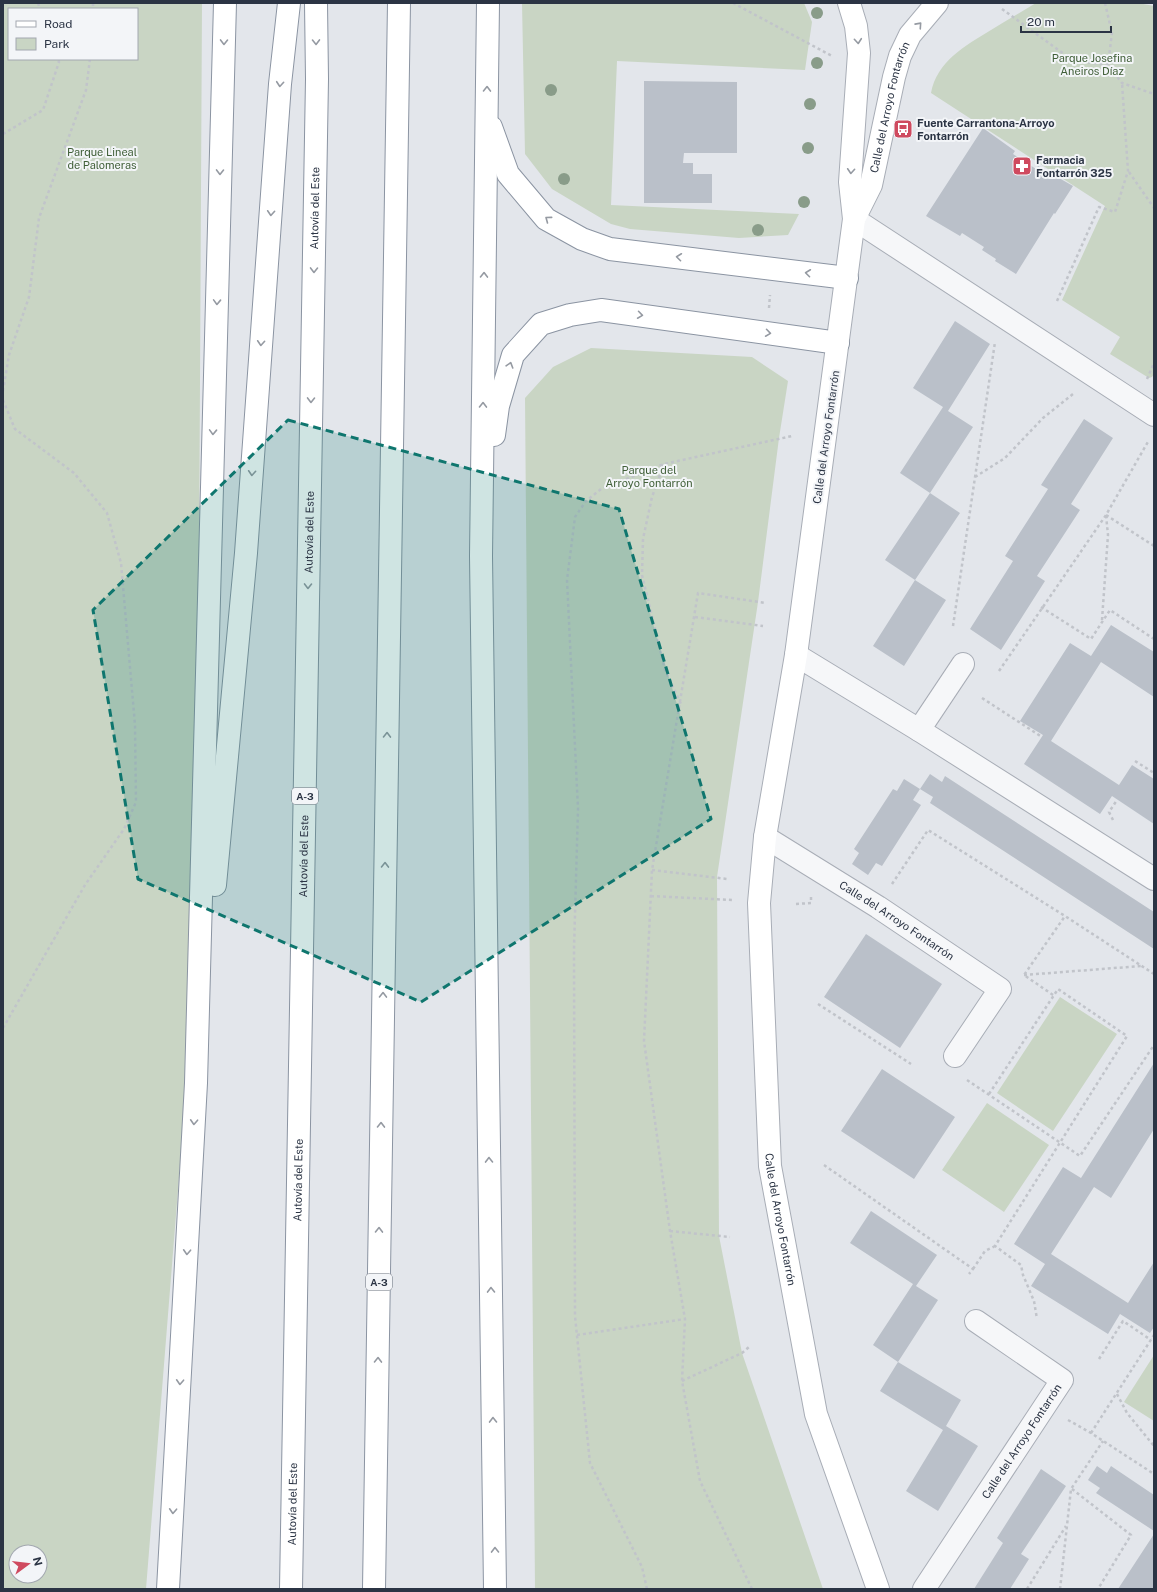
<svg xmlns="http://www.w3.org/2000/svg" width="1157" height="1592" viewBox="0 0 1157 1592" font-family="'Public Sans',sans-serif">
<style>
.green{fill:#c9d5c4;fill-rule:evenodd}
.building{fill:#bac0c9}
.lines{fill:none;stroke-linecap:round;stroke-linejoin:round}
.street-casing{stroke:#a8adb6;stroke-width:24}
.secondary-casing{stroke:#a8adb6;stroke-width:24}
.highway-casing{stroke:#8b94a2;stroke-width:24}
.path{stroke:#c1c4ca;stroke-width:2.5;stroke-dasharray:3 3;stroke-linecap:butt}
.street{stroke:#f6f7f9;stroke-width:22}
.secondary{stroke:#fff;stroke-width:22}
.highway{stroke:#fff;stroke-width:22}
.tree{fill:#899c89}
.oneway{stroke:#959aa2}
.marked{fill:#0f766e;fill-opacity:0.2;stroke:#0f766e;stroke-width:3;stroke-dasharray:8 5;stroke-linejoin:round}
.labels{text-anchor:middle;stroke-width:4;stroke-linejoin:round;paint-order:stroke}
.shield{fill:#f3f5f8;stroke:#676e7a;stroke-width:1}
.shield-label{font-size:10px;font-weight:bold;fill:#2b3444}
.park-label{font-size:11px;fill:#405f38;stroke:#f3f5f8}
.street-label{font-size:11px;fill:#2b3444;stroke:#f3f5f8}
.poi-label{font-size:11px;font-weight:bold;fill:#2b3444;stroke:#f3f5f8;text-anchor:start}
</style>
<rect width="100%" height="100%" fill="#e3e6eb"/>
<path class="green" d="M 3,3 L 202,3 L 197,953 L 146,1589 L 3,1589 ZM 9,9 L 137,9 L 137,59 L 9,59 ZM 16,1552 L 40,1552 L 40,1576 L 16,1576 Z
M 522,3 L 804,3 L 812,22 L 805,70 L 617,61 L 611,205 L 799,214 L 788,235 L 739,238 L 630,229 L 611,224 L 552,189 L 525,154 Z
M 1036,3 L 1138,3 L 1154,6 L 1154,374 L 1152,377 L 1149,378 L 1110,354 L 1120,337 L 1062,300 L 1105,206 L 931,93 C 937,61 965,46 991,30 C 1006,21 1021,12 1036,3 Z
M 591,348 L 752,357 L 788,381 L 779,438 L 758,602 L 717,877 L 719,1236 L 742,1353 L 823,1589 L 535,1589 L 525,398 L 553,367 Z
M 1060,997 L 1117,1034 L 1053,1131 L 997,1093 Z
M 987,1103 L 1049,1145 L 1004,1212 L 942,1170 Z
M 1154,1355 L 1154,1421 L 1124,1402 Z"/>
<path class="building" d="M 644,81 L 737,82 L 737,153 L 684,153 L 683,163 L 693,163 L 693,174 L 712,174 L 712,203 L 644,203 Z
M 983,128 L 1015,151 L 1013,154 L 1036,169 L 1038,166 L 1073,186 L 1055,214 L 1054,213 L 1016,274 L 995,261 L 996,259 L 982,250 L 984,247 L 962,233 L 960,236 L 926,216 Z
M 955,321 L 990,344 L 948,411 L 973,427 L 930,493 L 900,473 L 943,407 L 913,388 Z
M 1084,419 L 1113,438 L 1071,504 L 1080,510 L 1037,576 L 1045,581 L 1001,650 L 970,629 L 1013,561 L 1005,556 L 1048,489 L 1041,485 Z
M 930,493 L 960,513 L 915,580 L 885,560 Z
M 915,580 L 946,600 L 904,666 L 873,646 Z
M 1111,625 L 1154,652 L 1154,697 L 1101,662 L 1051,741 L 1119,785 L 1132,765 L 1154,779 L 1154,824 L 1112,796 L 1100,814 L 1024,764 L 1043,735 L 1020,721 L 1070,643 L 1091,656 Z
M 930,774 L 942,782 L 945,776 L 1154,912 L 1154,949 L 930,803 L 933,797 L 920,789 L 913,800 L 921,805 L 882,866 L 876,863 L 868,875 L 852,864 L 859,853 L 854,849 L 893,789 L 897,791 L 904,779 L 920,789 Z
M 866,934 L 942,984 L 900,1048 L 824,997 Z
M 1154,1063 L 1154,1129 L 1111,1198 L 1094,1187 L 1051,1254 L 1128,1303 L 1154,1262 L 1154,1327 L 1150,1333 L 1120,1314 L 1108,1334 L 1031,1286 L 1045,1264 L 1014,1244 L 1063,1167 L 1081,1178 Z
M 882,1069 L 955,1117 L 914,1179 L 841,1131 Z
M 871,1211 L 937,1255 L 916,1286 L 938,1300 L 898,1362 L 873,1345 L 913,1284 L 850,1243 Z
M 898,1362 L 961,1400 L 946,1426 L 978,1446 L 938,1511 L 906,1491 L 943,1430 L 880,1391 Z
M 1097,1466 L 1107,1473 L 1111,1466 L 1154,1495 L 1154,1531 L 1096,1493 L 1100,1488 L 1088,1480 Z
M 1041,1469 L 1066,1486 L 1021,1554 L 1029,1559 L 1010,1589 L 974,1589 L 1003,1543 L 997,1538 Z
M 1154,1534 L 1154,1589 L 1118,1589 Z"/>
<g class="lines">
<g class="street-casing">
<g id="street">
<path d="M 854,219 L 1154,415"/>
<path d="M 796,655 L 919,730 L 1154,879"/>
<path d="M 919,730 L 963,664"/>
<path id="s1" d="M 765,837 L 878,907 L 1000,989 L 955,1056"/>
<path id="s2" d="M 924,1589 L 1062,1380 L 976,1321"/>
</g>
</g>
<g class="secondary-casing">
<g id="secondary">
<path id="s3" d="M 849,3 L 856,26 L 859,53 L 850,182 L 854,219 L 796,655 L 765,837 L 759,903 L 770,1166 L 816,1414 L 878,1589"/>
<path id="s4" d="M 854,219 L 871,185 L 894,77 L 900,56 L 910,35 L 937,3"/>
</g>
</g>
<g class="highway-casing">
<g id="highway">
<path d="M 488,3 L 481,556 L 495,1589"/>
<path d="M 491,127 L 508,174 L 546,219 L 582,239 L 610,249 L 847,278"/>
<path d="M 494,435 L 498,406 L 513,355 L 541,324 L 570,315 L 601,310 L 838,343"/>
<path d="M 215,885 L 246,553 L 280,84 L 289,3"/>
<path d="M 168,1589 L 196,1083 L 225,3"/>
<path id="s5" d="M 291,1589 L 317,79 L 316,3"/>
<path d="M 374,1589 L 399,3"/>
</g>
</g>
<path class="path" d="M 38,3 L 40,9
M 93,3 L 93,9
M 733,3 L 832,56
M 1105,3 L 1112,33 L 1108,65
M 1002,9 L 1068,57 L 1085,62 L 1108,65 L 1122,83 L 1154,94
M 3,134 L 43,110 L 59,62 L 58,59
M 1129,172 L 1154,208
M 1057,301 L 1099,207 L 1115,212 L 1128,171 L 1122,83
M 769,308 L 770,295
M 1147,379 L 1154,363
M 3,391 L 9,355 L 29,297 L 39,218 L 86,90 L 90,59
M 3,400 L 15,429 L 74,473 L 107,513 L 121,563 L 135,725 L 136,802 L 124,829 L 85,885 L 3,1028
M 664,464 L 652,497 L 643,539 L 642,575 L 665,670 L 681,704
M 975,477 L 1005,458 L 1043,418 L 1073,394
M 1106,515 L 1154,546
M 1041,607 L 1091,639 L 1110,610 L 1154,639
M 695,617 L 763,626
M 1102,620 L 1108,535 L 1106,515
M 953,626 L 995,342
M 999,671 L 1106,515 L 1149,440
M 982,698 L 1042,737
M 1135,761 L 1154,773
M 1113,820 L 1109,812 L 1117,800
M 652,870 L 727,879
M 892,884 L 928,830 L 1065,916 L 1154,974
M 651,896 L 732,900
M 796,904 L 811,903 L 811,897
M 1024,975 L 1141,966
M 1053,995 L 1024,975 L 1065,916
M 818,1004 L 911,1064
M 967,1080 L 1080,1156 L 1154,1045
M 989,1094 L 1058,989 L 1127,1036 L 995,1246 L 1021,1265 L 1023,1275 L 1034,1301 L 1037,1319
M 824,1165 L 973,1269 L 969,1274
M 670,1231 L 730,1237
M 973,1269 L 985,1251 L 995,1246
M 577,1335 L 685,1319
M 1099,1359 L 1123,1321 L 1151,1340
M 682,1381 L 742,1353 L 749,1347
M 1117,1394 L 1127,1413 L 1154,1446
M 1068,1420 L 1091,1433 L 1154,1474
M 1091,1433 L 1154,1335
M 1072,1489 L 1131,1535 L 1098,1589
M 647,1589 L 642,1567 L 590,1463 L 575,1316 L 574,949 L 578,809 L 567,580 L 575,517 L 586,501 L 601,489 L 664,464 L 792,436
M 752,1589 L 700,1481 L 682,1381 L 685,1319 L 670,1231 L 644,1041 L 652,870 L 698,593 L 766,603
M 1027,1589 L 1066,1526
M 1060,1589 L 1071,1489 L 1103,1441"/>
<use href="#street" class="street"/>
<use href="#secondary" class="secondary"/>
<use href="#highway" class="highway"/>
</g>
<g class="tree">
<circle cx="817" cy="13" r="6"/>
<circle cx="817" cy="63" r="6"/>
<circle cx="551" cy="90" r="6"/>
<circle cx="810" cy="104" r="6"/>
<circle cx="808" cy="148" r="6"/>
<circle cx="564" cy="179" r="6"/>
<circle cx="804" cy="202" r="6"/>
<circle cx="758" cy="230" r="6"/>
</g>
<defs><path id="oneway-chevron" d="M-2-3.5L2.5 0L-2 3.5" fill="none" stroke-width="1.6" stroke-linecap="round" stroke-linejoin="round"/></defs>
<g class="oneway">
<use href="#oneway-chevron" transform="translate(919 25) rotate(-48)"/>
<use href="#oneway-chevron" transform="translate(858 41) rotate(85)"/>
<use href="#oneway-chevron" transform="translate(224 42) rotate(91)"/>
<use href="#oneway-chevron" transform="translate(316 42) rotate(89)"/>
<use href="#oneway-chevron" transform="translate(280 84) rotate(95)"/>
<use href="#oneway-chevron" transform="translate(487 89) rotate(-89)"/>
<use href="#oneway-chevron" transform="translate(851 171) rotate(94)"/>
<use href="#oneway-chevron" transform="translate(220 172) rotate(91)"/>
<use href="#oneway-chevron" transform="translate(271 213) rotate(94)"/>
<use href="#oneway-chevron" transform="translate(548 219) rotate(-143)"/>
<use href="#oneway-chevron" transform="translate(679 257) rotate(-173)"/>
<use href="#oneway-chevron" transform="translate(314 270) rotate(91)"/>
<use href="#oneway-chevron" transform="translate(808 273) rotate(-173)"/>
<use href="#oneway-chevron" transform="translate(484 275) rotate(-89)"/>
<use href="#oneway-chevron" transform="translate(217 302) rotate(92)"/>
<use href="#oneway-chevron" transform="translate(640 315) rotate(8)"/>
<use href="#oneway-chevron" transform="translate(768 333) rotate(8)"/>
<use href="#oneway-chevron" transform="translate(261 343) rotate(94)"/>
<use href="#oneway-chevron" transform="translate(510 365) rotate(-73)"/>
<use href="#oneway-chevron" transform="translate(311 400) rotate(91)"/>
<use href="#oneway-chevron" transform="translate(483 405) rotate(-89)"/>
<use href="#oneway-chevron" transform="translate(213 432) rotate(92)"/>
<use href="#oneway-chevron" transform="translate(252 473) rotate(94)"/>
<use href="#oneway-chevron" transform="translate(308 586) rotate(91)"/>
<use href="#oneway-chevron" transform="translate(387 735) rotate(-89)"/>
<use href="#oneway-chevron" transform="translate(385 865) rotate(-89)"/>
<use href="#oneway-chevron" transform="translate(383 995) rotate(-89)"/>
<use href="#oneway-chevron" transform="translate(194 1122) rotate(93)"/>
<use href="#oneway-chevron" transform="translate(381 1125) rotate(-89)"/>
<use href="#oneway-chevron" transform="translate(489 1160) rotate(-91)"/>
<use href="#oneway-chevron" transform="translate(379 1230) rotate(-89)"/>
<use href="#oneway-chevron" transform="translate(187 1252) rotate(93)"/>
<use href="#oneway-chevron" transform="translate(491 1290) rotate(-91)"/>
<use href="#oneway-chevron" transform="translate(378 1360) rotate(-89)"/>
<use href="#oneway-chevron" transform="translate(180 1382) rotate(93)"/>
<use href="#oneway-chevron" transform="translate(493 1420) rotate(-91)"/>
<use href="#oneway-chevron" transform="translate(173 1511) rotate(93)"/>
<use href="#oneway-chevron" transform="translate(495 1550) rotate(-91)"/>
</g>
<path class="marked" d="M 288,420 L 619,509 L 711,819 L 421,1002 L 138,879 L 93,610 Z"/>
<defs>
<g id="bus-square" transform="scale(1)"><rect x="-9" y="-9" width="18" height="18" rx="4" fill="#cf4a5f" stroke="#f3f5f8"/><path d="M-5-6H5V4H4V6H2V4H-2V6H-4V4H-5ZM-3.5-4V0h7V-4ZM-3.5 1.2v1.5H-2V1.2ZM2 1.2v1.5H3.5V1.2Z" fill="#fff"/></g>
<g id="pharmacy-square" transform="scale(1)"><rect x="-9" y="-9" width="18" height="18" rx="4" fill="#cf4a5f" stroke="#f3f5f8"/><path d="M-2-6h4v4h4v4h-4v4h-4v-4h-4v-4h4Z" fill="#fff"/></g>
</defs>
<g fill-rule="evenodd">
<use href="#bus-square" x="903" y="129"/>
<use href="#pharmacy-square" x="1022" y="166"/>
</g>
<g class="labels">
<g class="shield">
<rect x="292" y="788" width="26" height="16" rx="3"/>
<rect x="366" y="1274" width="26" height="16" rx="3"/>
</g>
<g class="shield-label">
<text x="305" y="800">A-3</text>
<text x="379" y="1286">A-3</text>
</g>
<g class="park-label">
<text x="1092" y="62">Parque Josefina<tspan x="1092" dy="13">Aneiros Díaz</tspan></text>
<text x="102" y="156">Parque Lineal<tspan x="102" dy="13">de Palomeras</tspan></text>
<text x="649" y="474">Parque del<tspan x="649" dy="13">Arroyo Fontarrón</tspan></text>
</g>
<g class="street-label">
<text dy="4" stroke="none"><textPath href="#s4" startOffset="118">Calle del Arroyo Fontarrón</textPath></text>
<text dy="4" stroke="none"><textPath href="#s5" startOffset="1381">Autovía del Este</textPath></text>
<text transform="translate(826 437) rotate(-82)" y="4">Calle del Arroyo Fontarrón</text>
<text dy="4" stroke="none"><textPath href="#s5" startOffset="1057">Autovía del Este</textPath></text>
<text dy="4" stroke="none"><textPath href="#s5" startOffset="733">Autovía del Este</textPath></text>
<text dy="4" stroke="none"><textPath href="#s1" startOffset="156">Calle del Arroyo Fontarrón</textPath></text>
<text dy="4" stroke="none"><textPath href="#s5" startOffset="409">Autovía del Este</textPath></text>
<text dy="4" stroke="none"><textPath href="#s3" startOffset="1226">Calle del Arroyo Fontarrón</textPath></text>
<text dy="4" stroke="none"><textPath href="#s2" startOffset="177">Calle del Arroyo Fontarrón</textPath></text>
<text dy="4" stroke="none"><textPath href="#s5" startOffset="85">Autovía del Este</textPath></text>
</g>
<g class="poi-label">
<text x="917" y="127">Fuente Carrantona-Arroyo<tspan x="917" dy="13">Fontarrón</tspan></text>
<text x="1036" y="164">Farmacia<tspan x="1036" dy="13">Fontarrón 325</tspan></text>
</g>
</g>
<rect width="1157" height="1592" fill="none" stroke="#2b3444" stroke-width="8"/>
<rect x="8" y="8" width="130" height="52" fill="#f3f5f8" stroke="#a3a8b0"/>
<rect x="16" y="21" width="20" height="6" fill="#ffffff" stroke="#a3a8b0"/>
<text x="44" y="28" font-size="12" fill="#2b3444">Road</text>
<rect x="16" y="38" width="20" height="12" fill="#c9d5c4" stroke="#a3a8b0"/>
<text x="44" y="48" font-size="12" fill="#2b3444">Park</text>
<g transform="translate(28 1564) rotate(75)"><circle r="19" fill="#f3f5f8" stroke="#a3a8b0"/>
<path d="M0-3L7 15L0 10L-7 15Z" fill="#cf4a5f"/>
<text y="-6" font-size="11" font-weight="bold" text-anchor="middle" fill="#2b3444">N</text>
</g>
<path d="M1021 26v6h90v-6" fill="none" stroke="#2b3444" stroke-width="2"/>
<text x="1027" y="26" font-size="12" fill="#2b3444" stroke="#f3f5f8" stroke-width="3" paint-order="stroke">20 m</text>
</svg>
